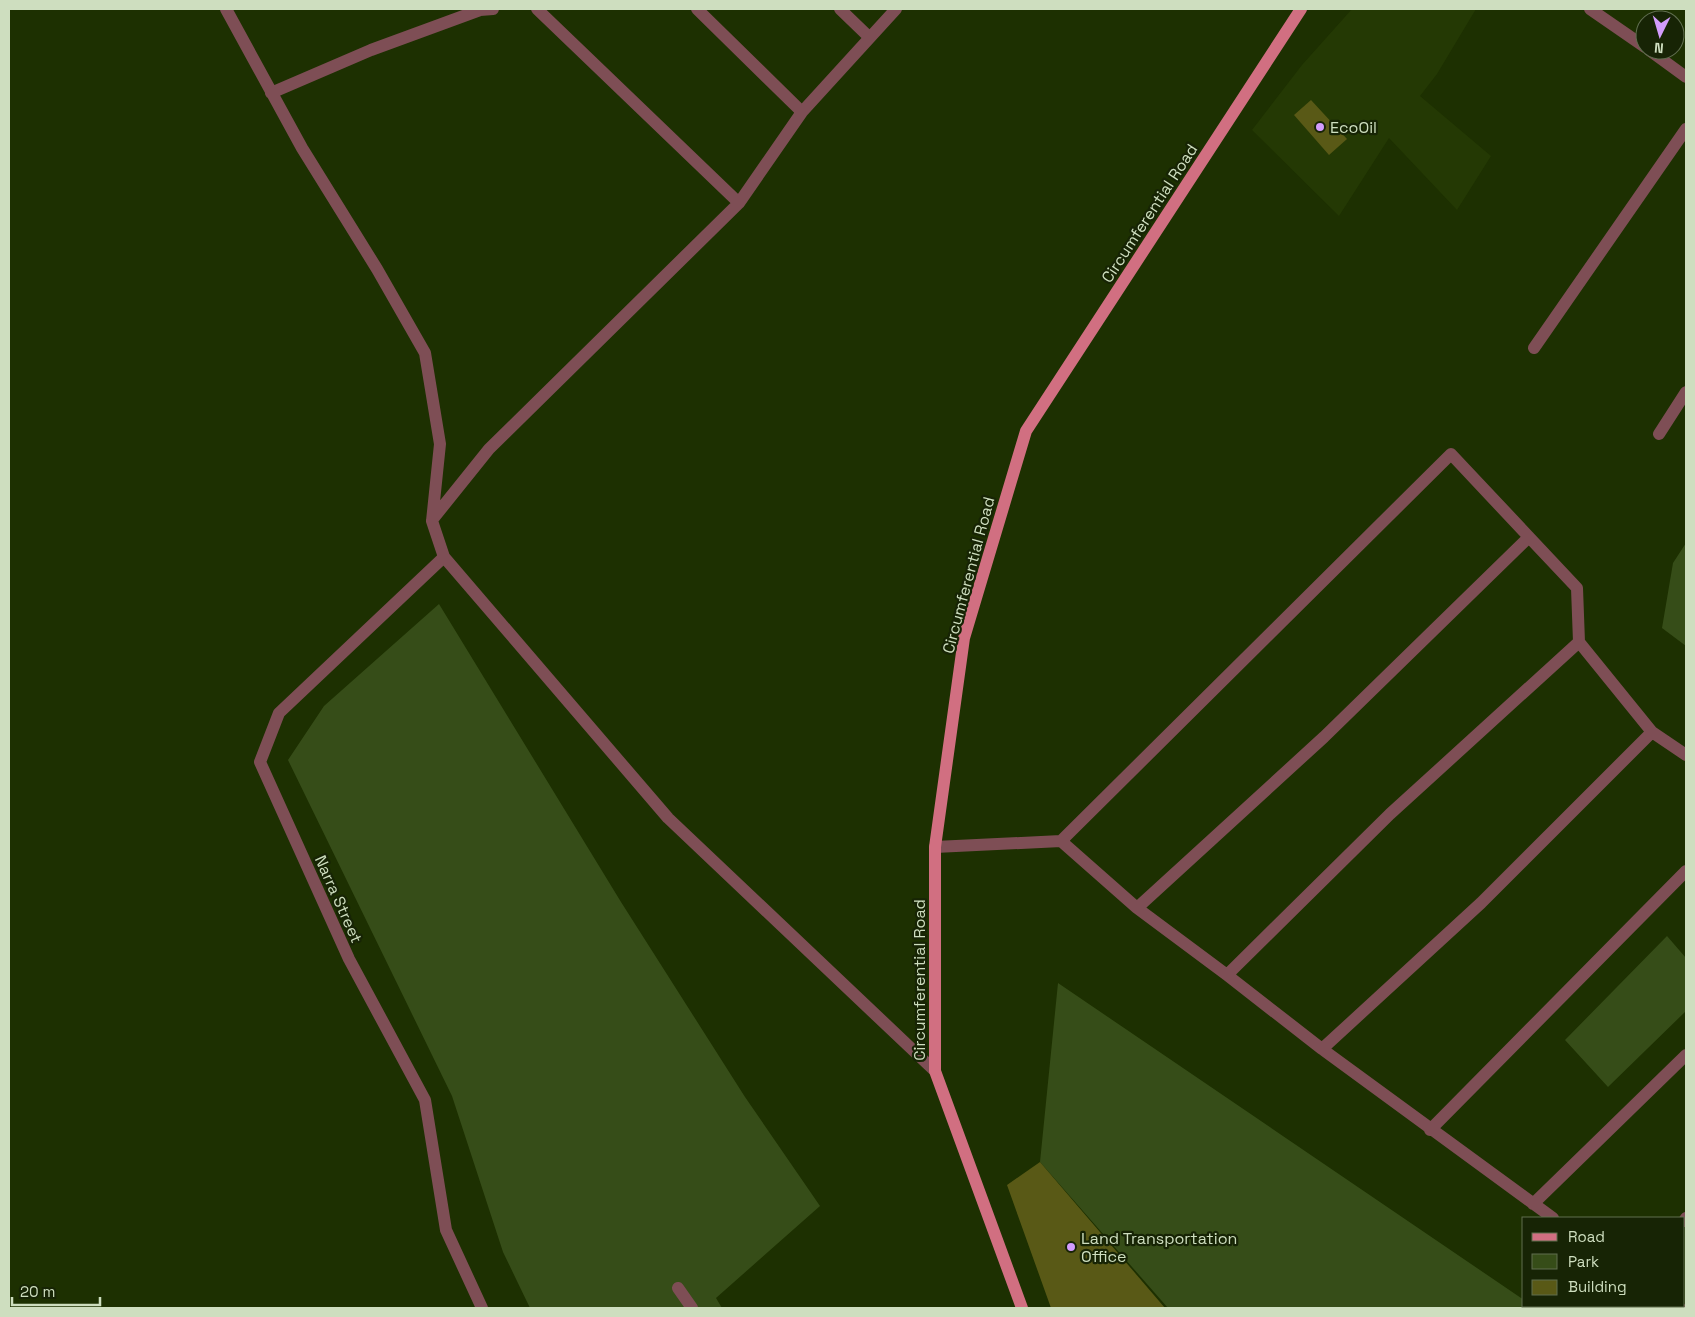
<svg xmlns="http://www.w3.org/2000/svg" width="1695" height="1317" viewBox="0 0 1695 1317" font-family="'Space Grotesk',sans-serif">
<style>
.built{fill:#243904}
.green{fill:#364d18}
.building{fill:#595916}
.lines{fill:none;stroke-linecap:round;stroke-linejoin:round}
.minor{stroke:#7e4e55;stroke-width:12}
.major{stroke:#d16f81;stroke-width:12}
.poi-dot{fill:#d39cfc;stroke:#172405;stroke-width:2}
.labels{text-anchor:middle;stroke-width:4.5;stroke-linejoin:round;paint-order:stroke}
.poi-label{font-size:16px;fill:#cedebf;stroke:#172405;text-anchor:start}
.street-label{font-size:16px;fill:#cedebf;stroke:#172405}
</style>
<rect width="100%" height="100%" fill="#1d3001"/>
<path class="built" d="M 1352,9 L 1476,9 L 1437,74 L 1420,96 L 1491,156 L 1457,210 L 1389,138 L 1339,216 L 1252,130 L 1302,65 Z"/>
<path class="green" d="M 1686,543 L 1686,646 L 1662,628 L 1673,563 Z
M 439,604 L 621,902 L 745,1097 L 820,1206 L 716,1298 L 722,1308 L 530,1308 L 503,1252 L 452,1096 L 288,760 L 324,706 Z
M 1667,936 L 1686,958 L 1686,1011 L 1608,1087 L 1565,1040 Z
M 1058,983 L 1524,1300 L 1524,1306 L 1532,1306 L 1536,1308 L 1168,1308 L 1040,1162 Z"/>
<path class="building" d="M 1311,100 L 1347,139 L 1329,155 L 1294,115 Z
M 1040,1162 L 1165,1308 L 1051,1308 L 1007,1185 Z"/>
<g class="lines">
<path class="minor" d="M 226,9 L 302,148 L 377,269 L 425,353 L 440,444 L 432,521 L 444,557 L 668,818 L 935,1071
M 537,9 L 739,203
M 697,9 L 802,112
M 840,9 L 869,37
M 1590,9 L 1645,47
M 1649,50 L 1686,77
M 271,93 L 371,50 L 480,10 L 493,9
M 1534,348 L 1686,129
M 1659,434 L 1686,392
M 432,520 L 489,449 L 739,203 L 802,112 L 896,9
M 444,557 L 279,713 L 260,762 L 349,959 L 425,1100 L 446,1230 L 482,1308
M 1061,841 L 1137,908 L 1227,975 L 1322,1049 L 1553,1218
M 935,847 L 1061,841 L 1451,454 L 1577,588 L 1579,642 L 1652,732 L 1686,755
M 1137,908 L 1324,737 L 1529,537
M 1227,975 L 1390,814 L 1579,642
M 1322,1049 L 1481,903 L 1652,732
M 1430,1130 L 1686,871
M 1533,1204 L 1686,1055
M 1684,1221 L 1686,1218
M 678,1288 L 692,1308
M 1677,1306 L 1680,1308"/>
<path class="major" d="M 1022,1308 L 935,1071 L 935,847 L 964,638 L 1026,431 L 1301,9"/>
</g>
<g class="poi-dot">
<circle cx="1320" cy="127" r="5"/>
<circle cx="1071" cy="1247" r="5"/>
</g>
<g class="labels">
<g class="poi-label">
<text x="1330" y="133">EcoOil</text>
<text x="1081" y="1244">Land Transportation<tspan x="1081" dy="18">Office</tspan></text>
</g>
<g class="street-label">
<text transform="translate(1149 213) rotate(-57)" y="6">Circumferential Road</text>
<text transform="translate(968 575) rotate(-75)" y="6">Circumferential Road</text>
<text transform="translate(339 899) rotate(66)" y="6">Narra Street</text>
<text transform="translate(919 980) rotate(-90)" y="6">Circumferential Road</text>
</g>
</g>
<rect width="1695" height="1317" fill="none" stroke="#cedebf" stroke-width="20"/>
<rect x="1522" y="1217" width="162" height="90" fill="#172405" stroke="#606e4f"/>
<rect x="1532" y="1233" width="25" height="8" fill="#d16f81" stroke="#606e4f"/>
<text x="1568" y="1242" font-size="15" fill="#cedebf">Road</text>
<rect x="1532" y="1254" width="25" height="15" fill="#364d18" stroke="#606e4f"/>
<text x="1568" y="1267" font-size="15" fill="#cedebf">Park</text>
<rect x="1532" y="1280" width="25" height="15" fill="#595916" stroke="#606e4f"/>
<text x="1568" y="1292" font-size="15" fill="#cedebf">Building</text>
<g transform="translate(1660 35) rotate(185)"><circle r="24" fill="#172405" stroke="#606e4f"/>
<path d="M0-4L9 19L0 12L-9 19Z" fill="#d39cfc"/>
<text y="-8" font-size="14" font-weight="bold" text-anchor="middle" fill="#cedebf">N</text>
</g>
<path d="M12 1297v8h88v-8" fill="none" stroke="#cedebf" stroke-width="2.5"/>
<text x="20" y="1297" font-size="15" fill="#cedebf" stroke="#172405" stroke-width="4" paint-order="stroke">20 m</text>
</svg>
